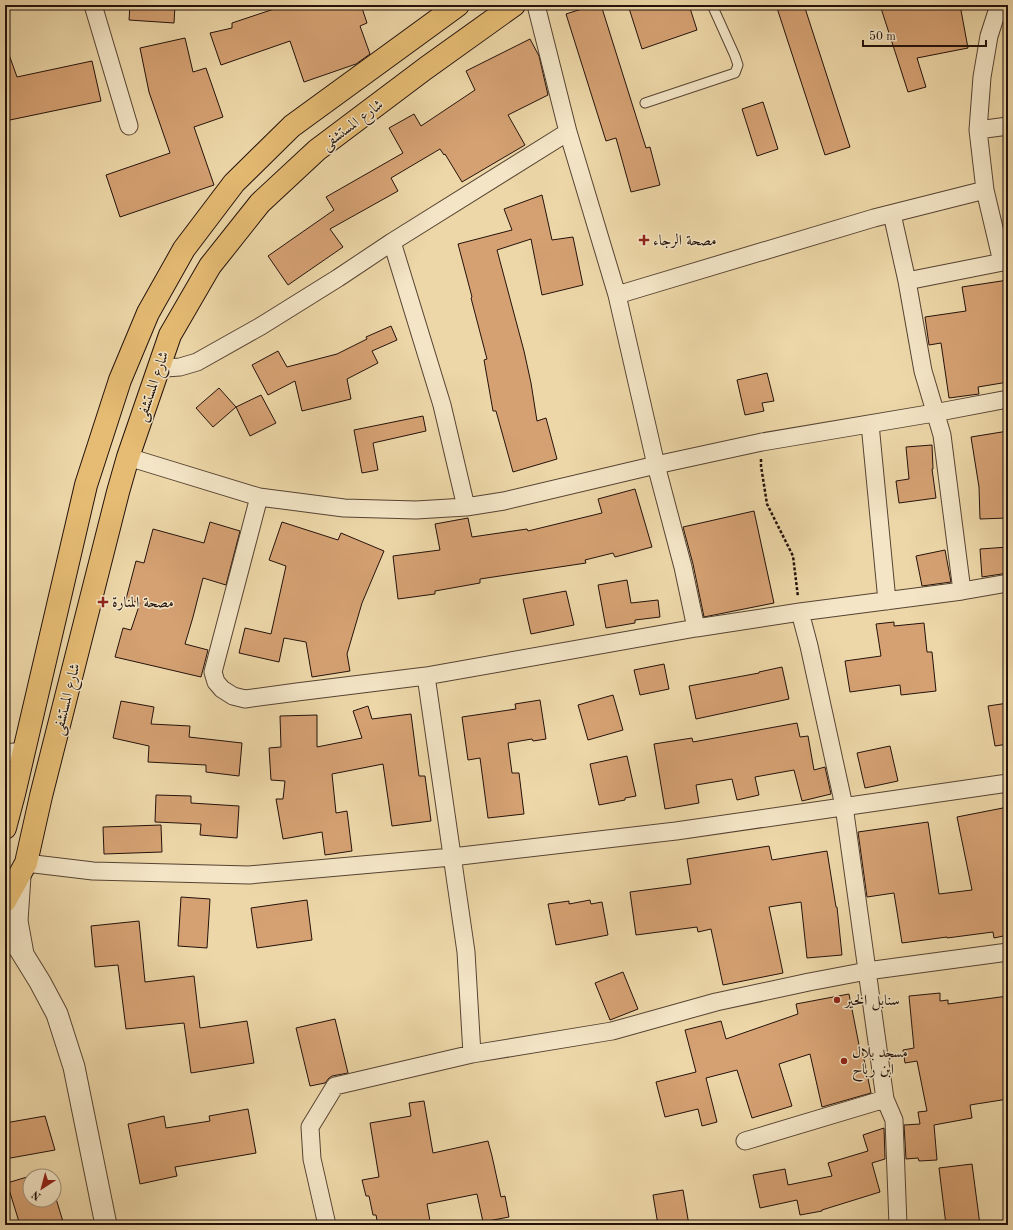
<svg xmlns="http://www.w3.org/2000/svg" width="1013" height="1230" viewBox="0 0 1013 1230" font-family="'Old Standard TT',Amiri,serif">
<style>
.building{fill:#d5a173;stroke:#23120b}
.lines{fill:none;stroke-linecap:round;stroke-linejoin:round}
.service-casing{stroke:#564332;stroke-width:11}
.minor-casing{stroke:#564332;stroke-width:19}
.tertiary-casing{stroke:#564332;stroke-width:23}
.primary-casing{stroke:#23120b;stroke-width:24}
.path{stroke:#23120b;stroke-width:2.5;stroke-dasharray:3 2;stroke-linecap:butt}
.service{stroke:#f3e5c6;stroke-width:9}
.minor{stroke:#f3e5c6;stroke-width:17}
.tertiary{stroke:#f3e5c6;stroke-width:21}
.primary{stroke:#e6bc74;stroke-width:22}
.poi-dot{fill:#8f2418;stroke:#f3e5c6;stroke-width:1.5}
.labels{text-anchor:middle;stroke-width:3;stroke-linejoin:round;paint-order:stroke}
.street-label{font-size:15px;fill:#23120b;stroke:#f3e5c6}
.poi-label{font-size:15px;fill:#23120b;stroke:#f3e5c6;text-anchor:start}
</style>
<rect width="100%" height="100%" fill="#edd7a8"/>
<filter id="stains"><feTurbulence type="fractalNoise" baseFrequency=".005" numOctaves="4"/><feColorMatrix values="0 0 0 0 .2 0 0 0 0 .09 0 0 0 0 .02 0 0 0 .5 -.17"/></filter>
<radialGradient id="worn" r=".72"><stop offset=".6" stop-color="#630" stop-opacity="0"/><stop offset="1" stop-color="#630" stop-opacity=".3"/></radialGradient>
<path class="building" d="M 130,5 L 175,5 L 174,23 L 129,20 Z
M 276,5 L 361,5 L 367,23 L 360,26 L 370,54 L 356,64 L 304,82 L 290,41 L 221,65 L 210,33 L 232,28 L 232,23 L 277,8 Z
M 594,5 L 601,5 L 646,148 L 650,147 L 660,185 L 631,192 L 616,138 L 606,141 L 566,14 Z
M 628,5 L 689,5 L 697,30 L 642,49 Z
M 776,5 L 804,5 L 850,147 L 825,155 Z
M 880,5 L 960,5 L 968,48 L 917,58 L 926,87 L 908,92 Z
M 185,38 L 193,72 L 206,68 L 223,117 L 194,127 L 214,185 L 120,217 L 106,175 L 170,153 L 149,92 L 140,48 Z
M 530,39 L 539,56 L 548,95 L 508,115 L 525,145 L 462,182 L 445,154 L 444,155 L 440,149 L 391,178 L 398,191 L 330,229 L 343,247 L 288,285 L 268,256 L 334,210 L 326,197 L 403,153 L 389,128 L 414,114 L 421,126 L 475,90 L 466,71 Z
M 7,49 L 17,77 L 92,61 L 101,101 L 5,121 L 5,50 Z
M 763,102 L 778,149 L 757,156 L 742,109 Z
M 542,195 L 552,240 L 573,237 L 583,285 L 542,295 L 531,239 L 497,250 L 524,351 L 531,383 L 537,421 L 546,418 L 557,459 L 513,472 L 496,411 L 493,411 L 484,360 L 487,359 L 471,298 L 472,297 L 458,244 L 512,230 L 504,209 Z
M 1008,280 L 1008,382 L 978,387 L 979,394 L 949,398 L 941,343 L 929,345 L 925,317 L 966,311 L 962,287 Z
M 391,326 L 397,340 L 372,351 L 378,363 L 347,379 L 351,399 L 302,411 L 295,381 L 268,395 L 252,365 L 278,351 L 287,367 L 337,354 L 367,339 L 366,337 Z
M 767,373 L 774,401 L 762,403 L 764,411 L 745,415 L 737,380 Z
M 219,388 L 236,407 L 213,427 L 196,408 Z
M 261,395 L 276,423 L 250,436 L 236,407 Z
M 423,416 L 426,431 L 373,443 L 378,470 L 362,473 L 354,430 Z
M 1008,431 L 1008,518 L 980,519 L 979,487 L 971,437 Z
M 932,445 L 933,469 L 932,469 L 936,498 L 899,503 L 896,481 L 909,479 L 906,447 Z
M 635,489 L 652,547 L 615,557 L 613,553 L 585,560 L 586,563 L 480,579 L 480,583 L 435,591 L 435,594 L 398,599 L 393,556 L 440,550 L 435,524 L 468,518 L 472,537 L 527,529 L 528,531 L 602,513 L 598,499 Z
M 754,511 L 774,603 L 704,617 L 693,564 L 683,527 Z
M 210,522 L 240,531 L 226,585 L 203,578 L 193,617 L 185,644 L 208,650 L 201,677 L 115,657 L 123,628 L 131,630 L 140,603 L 126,599 L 136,561 L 144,563 L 153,529 L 204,543 Z
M 282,522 L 338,540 L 341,533 L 384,551 L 362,603 L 347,654 L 350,671 L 312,677 L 306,642 L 284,638 L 279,662 L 239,653 L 245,628 L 271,634 L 286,566 L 269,560 Z
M 1008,547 L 1008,573 L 982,577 L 980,549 Z
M 945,550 L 951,582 L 922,586 L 916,556 Z
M 627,580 L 631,603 L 658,600 L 660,617 L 635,620 L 635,623 L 606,628 L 598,585 Z
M 566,591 L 574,625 L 531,634 L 523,599 Z
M 894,622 L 894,626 L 924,623 L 927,652 L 932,652 L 936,691 L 901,695 L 900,685 L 850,692 L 845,661 L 881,656 L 876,624 Z
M 664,664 L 669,689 L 640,695 L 634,670 Z
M 782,667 L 789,699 L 696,719 L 689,686 L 759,673 L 759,672 Z
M 613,695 L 623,730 L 588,740 L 578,705 Z
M 540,700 L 546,739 L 533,741 L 532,739 L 508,743 L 512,773 L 519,773 L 524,814 L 488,818 L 480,758 L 468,760 L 462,717 L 516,709 L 515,704 Z
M 121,701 L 154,707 L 151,724 L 190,726 L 189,737 L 242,743 L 239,776 L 206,772 L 206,765 L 148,762 L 149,746 L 113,738 Z
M 1008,703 L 1008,744 L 995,746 L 988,706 Z
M 368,706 L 372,719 L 411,714 L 419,776 L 425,776 L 431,821 L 392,826 L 383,764 L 332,774 L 336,813 L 347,811 L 352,851 L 325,855 L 322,832 L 283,839 L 276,799 L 283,799 L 285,781 L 271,780 L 269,748 L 281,747 L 280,716 L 317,715 L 317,747 L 362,738 L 353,711 Z
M 797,723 L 800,737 L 808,736 L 814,770 L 825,767 L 831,794 L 802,801 L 794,770 L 755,777 L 759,795 L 737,800 L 732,779 L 696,785 L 699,803 L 665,809 L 654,744 L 692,738 L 693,742 Z
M 890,746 L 898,781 L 865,788 L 857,753 Z
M 627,756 L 636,796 L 625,798 L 625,800 L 599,805 L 590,764 Z
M 156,795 L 191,796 L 191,803 L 239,806 L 237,838 L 200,835 L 201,824 L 155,822 Z
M 1008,807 L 1008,935 L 994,938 L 993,932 L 947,938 L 947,937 L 902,943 L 894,893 L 867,897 L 858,832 L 928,822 L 939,894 L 972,890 L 957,817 Z
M 161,825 L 162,852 L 104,854 L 103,827 Z
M 769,846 L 772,860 L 827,851 L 836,907 L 837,907 L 842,955 L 807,958 L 801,902 L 769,907 L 783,973 L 723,985 L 711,929 L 698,932 L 697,927 L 636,935 L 630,892 L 691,884 L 687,859 Z
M 181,897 L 210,899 L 207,948 L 178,946 Z
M 307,900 L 312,940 L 257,948 L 251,908 Z
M 590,900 L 591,904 L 602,902 L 608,935 L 556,945 L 548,904 L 569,901 L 569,904 Z
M 139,921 L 145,982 L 194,976 L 200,1028 L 247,1021 L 254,1063 L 191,1073 L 184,1023 L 126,1029 L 118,965 L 95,967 L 91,926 Z
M 623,972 L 638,1009 L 610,1020 L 595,983 Z
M 940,993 L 940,1001 L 948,1000 L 948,1004 L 1008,996 L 1008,1099 L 970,1105 L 972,1118 L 934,1125 L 937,1160 L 919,1161 L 918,1158 L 906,1159 L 904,1125 L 920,1124 L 918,1112 L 927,1111 L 917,1061 L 905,1063 L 903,1050 L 914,1048 L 909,996 Z
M 849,994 L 860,1050 L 862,1050 L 871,1093 L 822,1107 L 810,1054 L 779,1064 L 792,1106 L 752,1118 L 737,1070 L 706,1078 L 717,1122 L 702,1126 L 698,1109 L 665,1117 L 656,1082 L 696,1072 L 685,1030 L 721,1021 L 726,1039 L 798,1014 L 796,1004 Z
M 335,1019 L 348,1073 L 332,1076 L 329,1078 L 325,1083 L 310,1086 L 296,1028 Z
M 424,1101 L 433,1153 L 488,1141 L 492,1156 L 501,1197 L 505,1196 L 509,1217 L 483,1222 L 477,1194 L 427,1204 L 430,1221 L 410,1225 L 378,1225 L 376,1215 L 373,1215 L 369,1196 L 366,1196 L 362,1180 L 379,1177 L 370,1123 L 411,1116 L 409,1103 Z
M 248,1109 L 256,1153 L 175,1167 L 177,1176 L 140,1184 L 128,1124 L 164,1116 L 166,1128 L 210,1121 L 209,1116 Z
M 45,1116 L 55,1150 L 5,1159 L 5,1123 Z
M 884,1128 L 885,1159 L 872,1163 L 880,1192 L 822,1210 L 822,1211 L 800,1215 L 797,1200 L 760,1208 L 753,1175 L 785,1169 L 788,1185 L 832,1176 L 828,1163 L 868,1151 L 863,1135 Z
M 972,1164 L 980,1225 L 946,1225 L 939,1168 Z
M 47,1171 L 49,1176 L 30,1176 L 30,1200 L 54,1200 L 54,1192 L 64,1225 L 20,1225 L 7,1183 Z
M 683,1190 L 689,1225 L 658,1225 L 653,1195 Z"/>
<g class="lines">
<g class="service-casing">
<path id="service" d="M 645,103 L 735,73 L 738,65 L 735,56 L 712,5"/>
</g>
<g class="minor-casing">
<path id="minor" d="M 93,5 L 129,126
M 536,5 L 568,132 L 617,295 L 656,465 L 683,567 L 696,628
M 999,5 L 989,36 L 982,77 L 978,130 L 985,190 L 1002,262
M 978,130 L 1008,126
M 892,214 L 907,281 L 923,371 L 942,435 L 962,591
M 392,242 L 442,405 L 466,507
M 907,281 L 1008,261
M 617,295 L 874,218 L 985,190
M 156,372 L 165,368 L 180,367 L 197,362 L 261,326 L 338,278 L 392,242 L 568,132
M 870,424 L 887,601
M 128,457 L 259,497 L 344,508 L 416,510 L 466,507 L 504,501 L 656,465 L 762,442 L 934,413 L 1008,399
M 259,497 L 213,672 L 216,682 L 222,689 L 233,696 L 245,699 L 297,692 L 426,676 L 696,628 L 800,612 L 962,591 L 1008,583
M 800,612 L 809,646 L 844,806 L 885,1099 L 894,1120 L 898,1225
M 426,676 L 466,952 L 472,1054
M 5,753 L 24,751
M 26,863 L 93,871 L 249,875 L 452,857 L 676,831 L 1008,783
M 745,1141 L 885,1099
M 327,1225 L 312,1159 L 310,1127 L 335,1086 L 472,1054 L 612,1031 L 716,1002 L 809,982 L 867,971 L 1008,952"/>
</g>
<g class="tertiary-casing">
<path id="tertiary" d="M 20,876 L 17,921 L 23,954
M 5,935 L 19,948 L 40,982 L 57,1014 L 74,1067 L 106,1225"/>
</g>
<g class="primary-casing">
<path id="primary" d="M 5,828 L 14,794 L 86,485 L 120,380 L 148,313 L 184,249 L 234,183 L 292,126 L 458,5
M 5,901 L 26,863 L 41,796 L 118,492 L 128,457 L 170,335 L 210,266 L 260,203 L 317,150 L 426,68 L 514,5"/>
</g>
<path class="path" d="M 761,459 L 761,466 L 767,504 L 793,556 L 798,597"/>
<use href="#service" class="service"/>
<use href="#minor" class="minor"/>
<use href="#tertiary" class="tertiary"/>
<use href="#primary" class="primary"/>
</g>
<g class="poi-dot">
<path d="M642 234h4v4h4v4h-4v4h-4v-4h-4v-4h4z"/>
<path d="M101 596h4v4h4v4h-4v4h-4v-4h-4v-4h4z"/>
<circle cx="837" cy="1000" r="4"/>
<circle cx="844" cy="1061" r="4"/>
</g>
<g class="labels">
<g class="street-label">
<text transform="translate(352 124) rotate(-37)" y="5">شارع المستشفى</text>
<text transform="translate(152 386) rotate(-71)" y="5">شارع المستشفى</text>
<text transform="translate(66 699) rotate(-76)" y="5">شارع المستشفى</text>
</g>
<g class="poi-label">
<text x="653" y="245">مصحة الرجاء</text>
<text x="112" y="607">مصحة المنارة</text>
<text x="845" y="1005">سنابل الخير</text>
<text x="852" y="1057">مسجد بلال<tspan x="852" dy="17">ابن رباح</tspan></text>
</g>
</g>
<rect width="1013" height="1230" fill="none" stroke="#edd7a8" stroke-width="20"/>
<rect x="6" y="6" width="1001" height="1218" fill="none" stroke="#23120b" stroke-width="2"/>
<rect x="10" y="10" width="993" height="1210" fill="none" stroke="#23120b"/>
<g transform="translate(42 1188) rotate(216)"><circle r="19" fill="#f3e5c6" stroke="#a0917b"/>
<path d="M0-3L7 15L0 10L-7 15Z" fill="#8f2418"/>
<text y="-6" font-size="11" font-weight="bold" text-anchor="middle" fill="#23120b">N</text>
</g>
<path d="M863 40v6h123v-6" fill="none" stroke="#23120b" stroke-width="2"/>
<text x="869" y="40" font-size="12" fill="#23120b" stroke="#f3e5c6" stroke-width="3" paint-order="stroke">50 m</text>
<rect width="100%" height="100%" filter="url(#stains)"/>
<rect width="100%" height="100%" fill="url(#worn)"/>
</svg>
